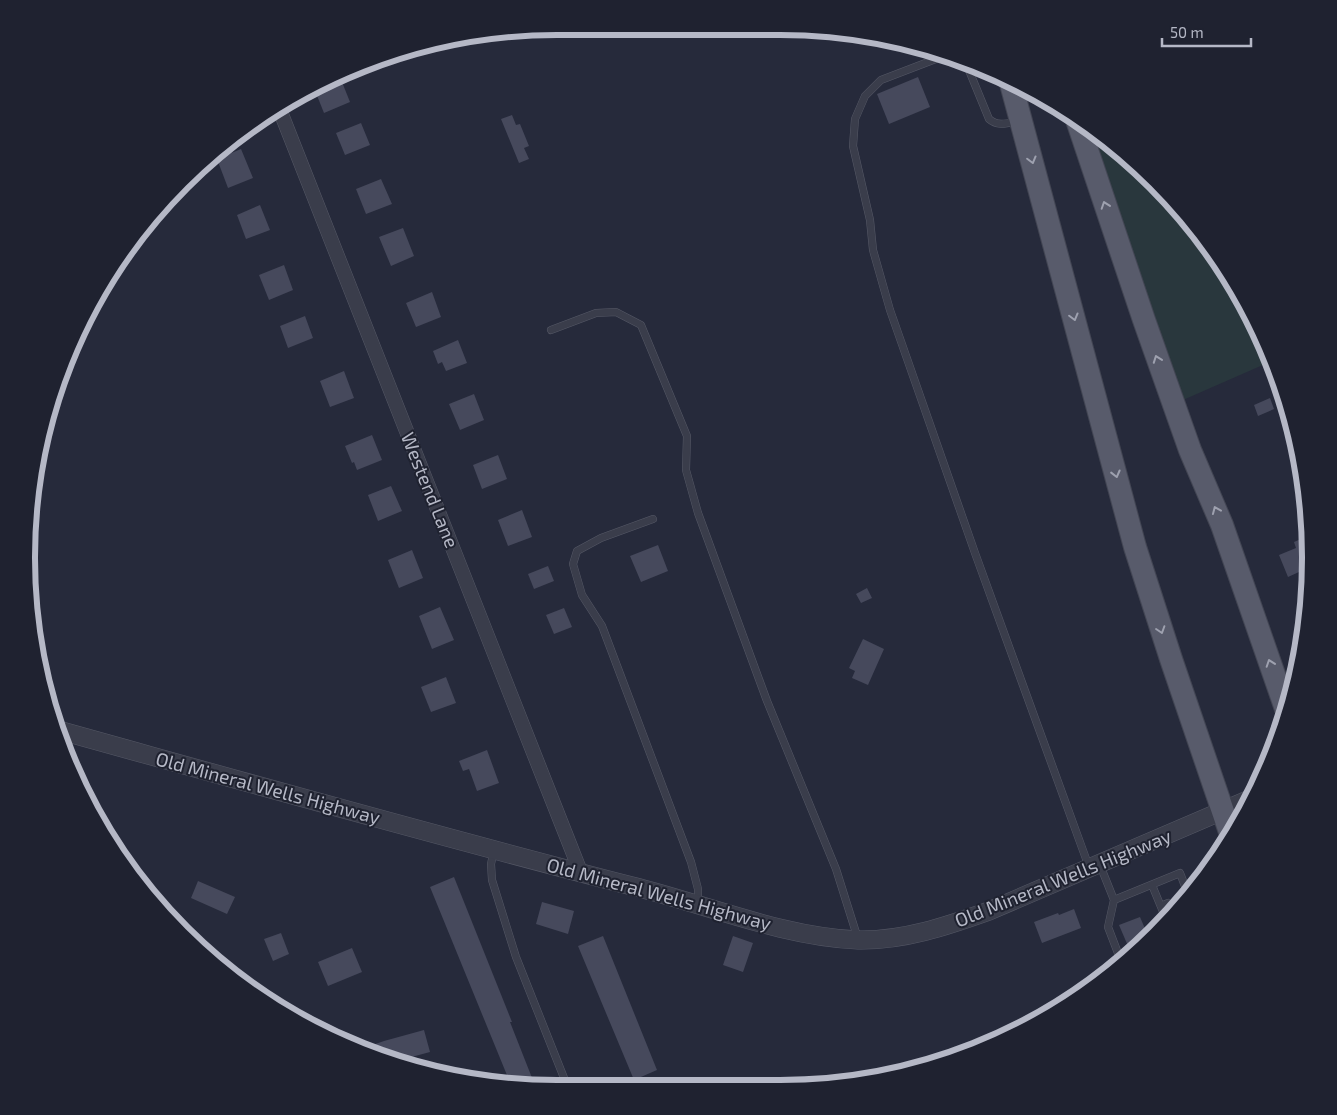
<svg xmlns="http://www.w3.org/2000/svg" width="1337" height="1115" viewBox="0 0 1337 1115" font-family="'Exo 2',sans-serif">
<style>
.green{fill:#29373d}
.building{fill:#46495c}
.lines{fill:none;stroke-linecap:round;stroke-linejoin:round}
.service-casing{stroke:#555866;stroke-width:8}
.minor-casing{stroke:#555866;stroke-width:15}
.tertiary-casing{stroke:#555866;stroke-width:19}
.primary-casing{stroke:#434654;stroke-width:24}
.service{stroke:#3a3d4b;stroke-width:7}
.minor{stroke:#3a3d4b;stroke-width:14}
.tertiary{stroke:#3a3d4b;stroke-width:18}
.primary{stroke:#585b6b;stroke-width:22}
.oneway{stroke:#9ea1af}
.labels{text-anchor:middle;stroke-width:4;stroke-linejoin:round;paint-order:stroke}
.street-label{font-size:19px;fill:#b5b8c6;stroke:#1f2230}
.rim{fill:none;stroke:#b5b8c6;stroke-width:6}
</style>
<rect width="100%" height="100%" fill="#262a3b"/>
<path class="green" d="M 1091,129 L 1103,136 L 1155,182 L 1221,263 L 1270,354 L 1272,361 L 1183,400 Z"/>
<path class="building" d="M 340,77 L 350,102 L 324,113 L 314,88 Z
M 918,77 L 930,107 L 889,124 L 877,94 Z
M 512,115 L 516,125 L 520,124 L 529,146 L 524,148 L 529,159 L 519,163 L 501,119 Z
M 361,123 L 370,145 L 345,155 L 336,133 Z
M 241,149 L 253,178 L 228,188 L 217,159 Z
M 381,179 L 392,204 L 366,214 L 356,189 Z
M 260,205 L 270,230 L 246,239 L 237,215 Z
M 403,228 L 414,256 L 391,266 L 379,237 Z
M 284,265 L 293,290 L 269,300 L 259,275 Z
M 432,292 L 441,317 L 416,327 L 406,303 Z
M 305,316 L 313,338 L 288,348 L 280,326 Z
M 458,340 L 467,363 L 446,371 L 442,362 L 438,364 L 433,351 Z
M 344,371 L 354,398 L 330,407 L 320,381 Z
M 474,394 L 484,420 L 460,430 L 449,404 Z
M 1270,398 L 1274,409 L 1258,416 L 1254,405 Z
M 372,435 L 382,460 L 357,470 L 354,462 L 352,463 L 345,446 Z
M 498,455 L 507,479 L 482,489 L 473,465 Z
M 391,486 L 402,511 L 378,521 L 368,495 Z
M 522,510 L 532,537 L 508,546 L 498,520 Z
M 1303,538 L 1305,544 L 1309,543 L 1310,567 L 1288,577 L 1279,555 L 1296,548 L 1294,542 Z
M 658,545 L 668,571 L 641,582 L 630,556 Z
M 412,550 L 423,578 L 399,588 L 388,560 Z
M 548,566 L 554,581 L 534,589 L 528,574 Z
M 867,588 L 872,598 L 861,603 L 856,594 Z
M 440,607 L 454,640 L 432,649 L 419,616 Z
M 564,608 L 572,627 L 554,634 L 546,615 Z
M 863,639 L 884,649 L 868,685 L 852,678 L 855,671 L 849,668 Z
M 446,677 L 456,703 L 431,712 L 421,687 Z
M 487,750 L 499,783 L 477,791 L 469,769 L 463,771 L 459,761 Z
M 454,877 L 512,1022 L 510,1022 L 536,1088 L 511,1085 L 430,887 Z
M 198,881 L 235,897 L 227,914 L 191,898 Z
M 542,902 L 574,911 L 568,934 L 536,924 Z
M 1074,909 L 1081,928 L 1042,943 L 1034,922 L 1058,913 L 1059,915 Z
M 1140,917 L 1149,938 L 1131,953 L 1119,925 Z
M 281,933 L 289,954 L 273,961 L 264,939 Z
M 603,936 L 657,1070 L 634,1080 L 578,946 Z
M 733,936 L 753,943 L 743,972 L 723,965 Z
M 352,948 L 362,972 L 328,986 L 318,962 Z
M 424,1030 L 430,1052 L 393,1062 L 361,1049 L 384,1041 Z"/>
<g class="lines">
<g class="service-casing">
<path id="service" d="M 949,56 L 941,57 L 881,80 L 865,96 L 855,119 L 853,146 L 870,220 L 873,250 L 890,310 L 975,553 L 1089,867
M 966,63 L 989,119 C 998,127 1008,123 1019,121
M 551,330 L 596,313 L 616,312 L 641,325 L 687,436 L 686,470 L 698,513 L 767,701 L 836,869 L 858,939
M 1281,399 L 1290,419
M 653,519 L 601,538 L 577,551 L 573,564 L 582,595 L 602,626 L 691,862 L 698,889 L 698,904
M 494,850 L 491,864 L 492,880 L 516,957 L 568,1088
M 1100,865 L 1114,900 L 1108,927 L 1121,961
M 1152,885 L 1166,919
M 1114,900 L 1180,873 L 1188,894
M 1161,906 L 1168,903"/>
</g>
<g class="minor-casing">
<path id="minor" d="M 279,108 L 581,873"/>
</g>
<g class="tertiary-casing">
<path id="tertiary" d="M 58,730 C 249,783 440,837 632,886 C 705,904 783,937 858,940 C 903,941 947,926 989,911 L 1250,799"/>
</g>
<g class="primary-casing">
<path id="primary" d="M 1010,80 L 1135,547 L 1171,659 L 1231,835
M 1077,120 L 1144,320 L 1190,450 L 1222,525 L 1286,709"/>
</g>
<use href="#service" class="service"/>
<use href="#minor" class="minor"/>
<use href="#tertiary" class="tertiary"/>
<use href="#primary" class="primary"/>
</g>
<defs><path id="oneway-chevron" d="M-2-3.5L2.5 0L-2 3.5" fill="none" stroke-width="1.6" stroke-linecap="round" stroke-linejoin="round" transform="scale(1.25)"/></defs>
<g class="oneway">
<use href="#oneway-chevron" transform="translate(1032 160) rotate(75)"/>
<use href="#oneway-chevron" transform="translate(1105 205) rotate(-109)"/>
<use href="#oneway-chevron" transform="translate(1074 317) rotate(75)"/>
<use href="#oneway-chevron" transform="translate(1157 359) rotate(-110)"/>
<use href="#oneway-chevron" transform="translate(1116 474) rotate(76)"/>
<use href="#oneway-chevron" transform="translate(1216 510) rotate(-113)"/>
<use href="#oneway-chevron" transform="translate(1161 630) rotate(72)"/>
<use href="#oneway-chevron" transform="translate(1270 663) rotate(-109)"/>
</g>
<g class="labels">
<g class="street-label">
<text transform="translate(430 490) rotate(68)" y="7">Westend Lane</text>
<text transform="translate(268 788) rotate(15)" y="7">Old Mineral Wells Highway</text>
<text transform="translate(1063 878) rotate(-22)" y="7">Old Mineral Wells Highway</text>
<text transform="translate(659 894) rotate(15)" y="7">Old Mineral Wells Highway</text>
</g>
</g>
<path d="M0 0H1337V1115H0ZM557 35H780A522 522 0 0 1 1302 557V558A522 522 0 0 1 780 1080H557A522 522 0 0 1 35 558V557A522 522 0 0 1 557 35Z" fill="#1f2230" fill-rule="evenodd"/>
<path class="rim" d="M557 35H780A522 522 0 0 1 1302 557V558A522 522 0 0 1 780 1080H557A522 522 0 0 1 35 558V557A522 522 0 0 1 557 35Z"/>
<path d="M1162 38v8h89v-8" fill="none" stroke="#b5b8c6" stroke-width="2.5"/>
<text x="1170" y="38" font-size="15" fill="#b5b8c6" stroke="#1f2230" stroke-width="4" paint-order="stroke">50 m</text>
</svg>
